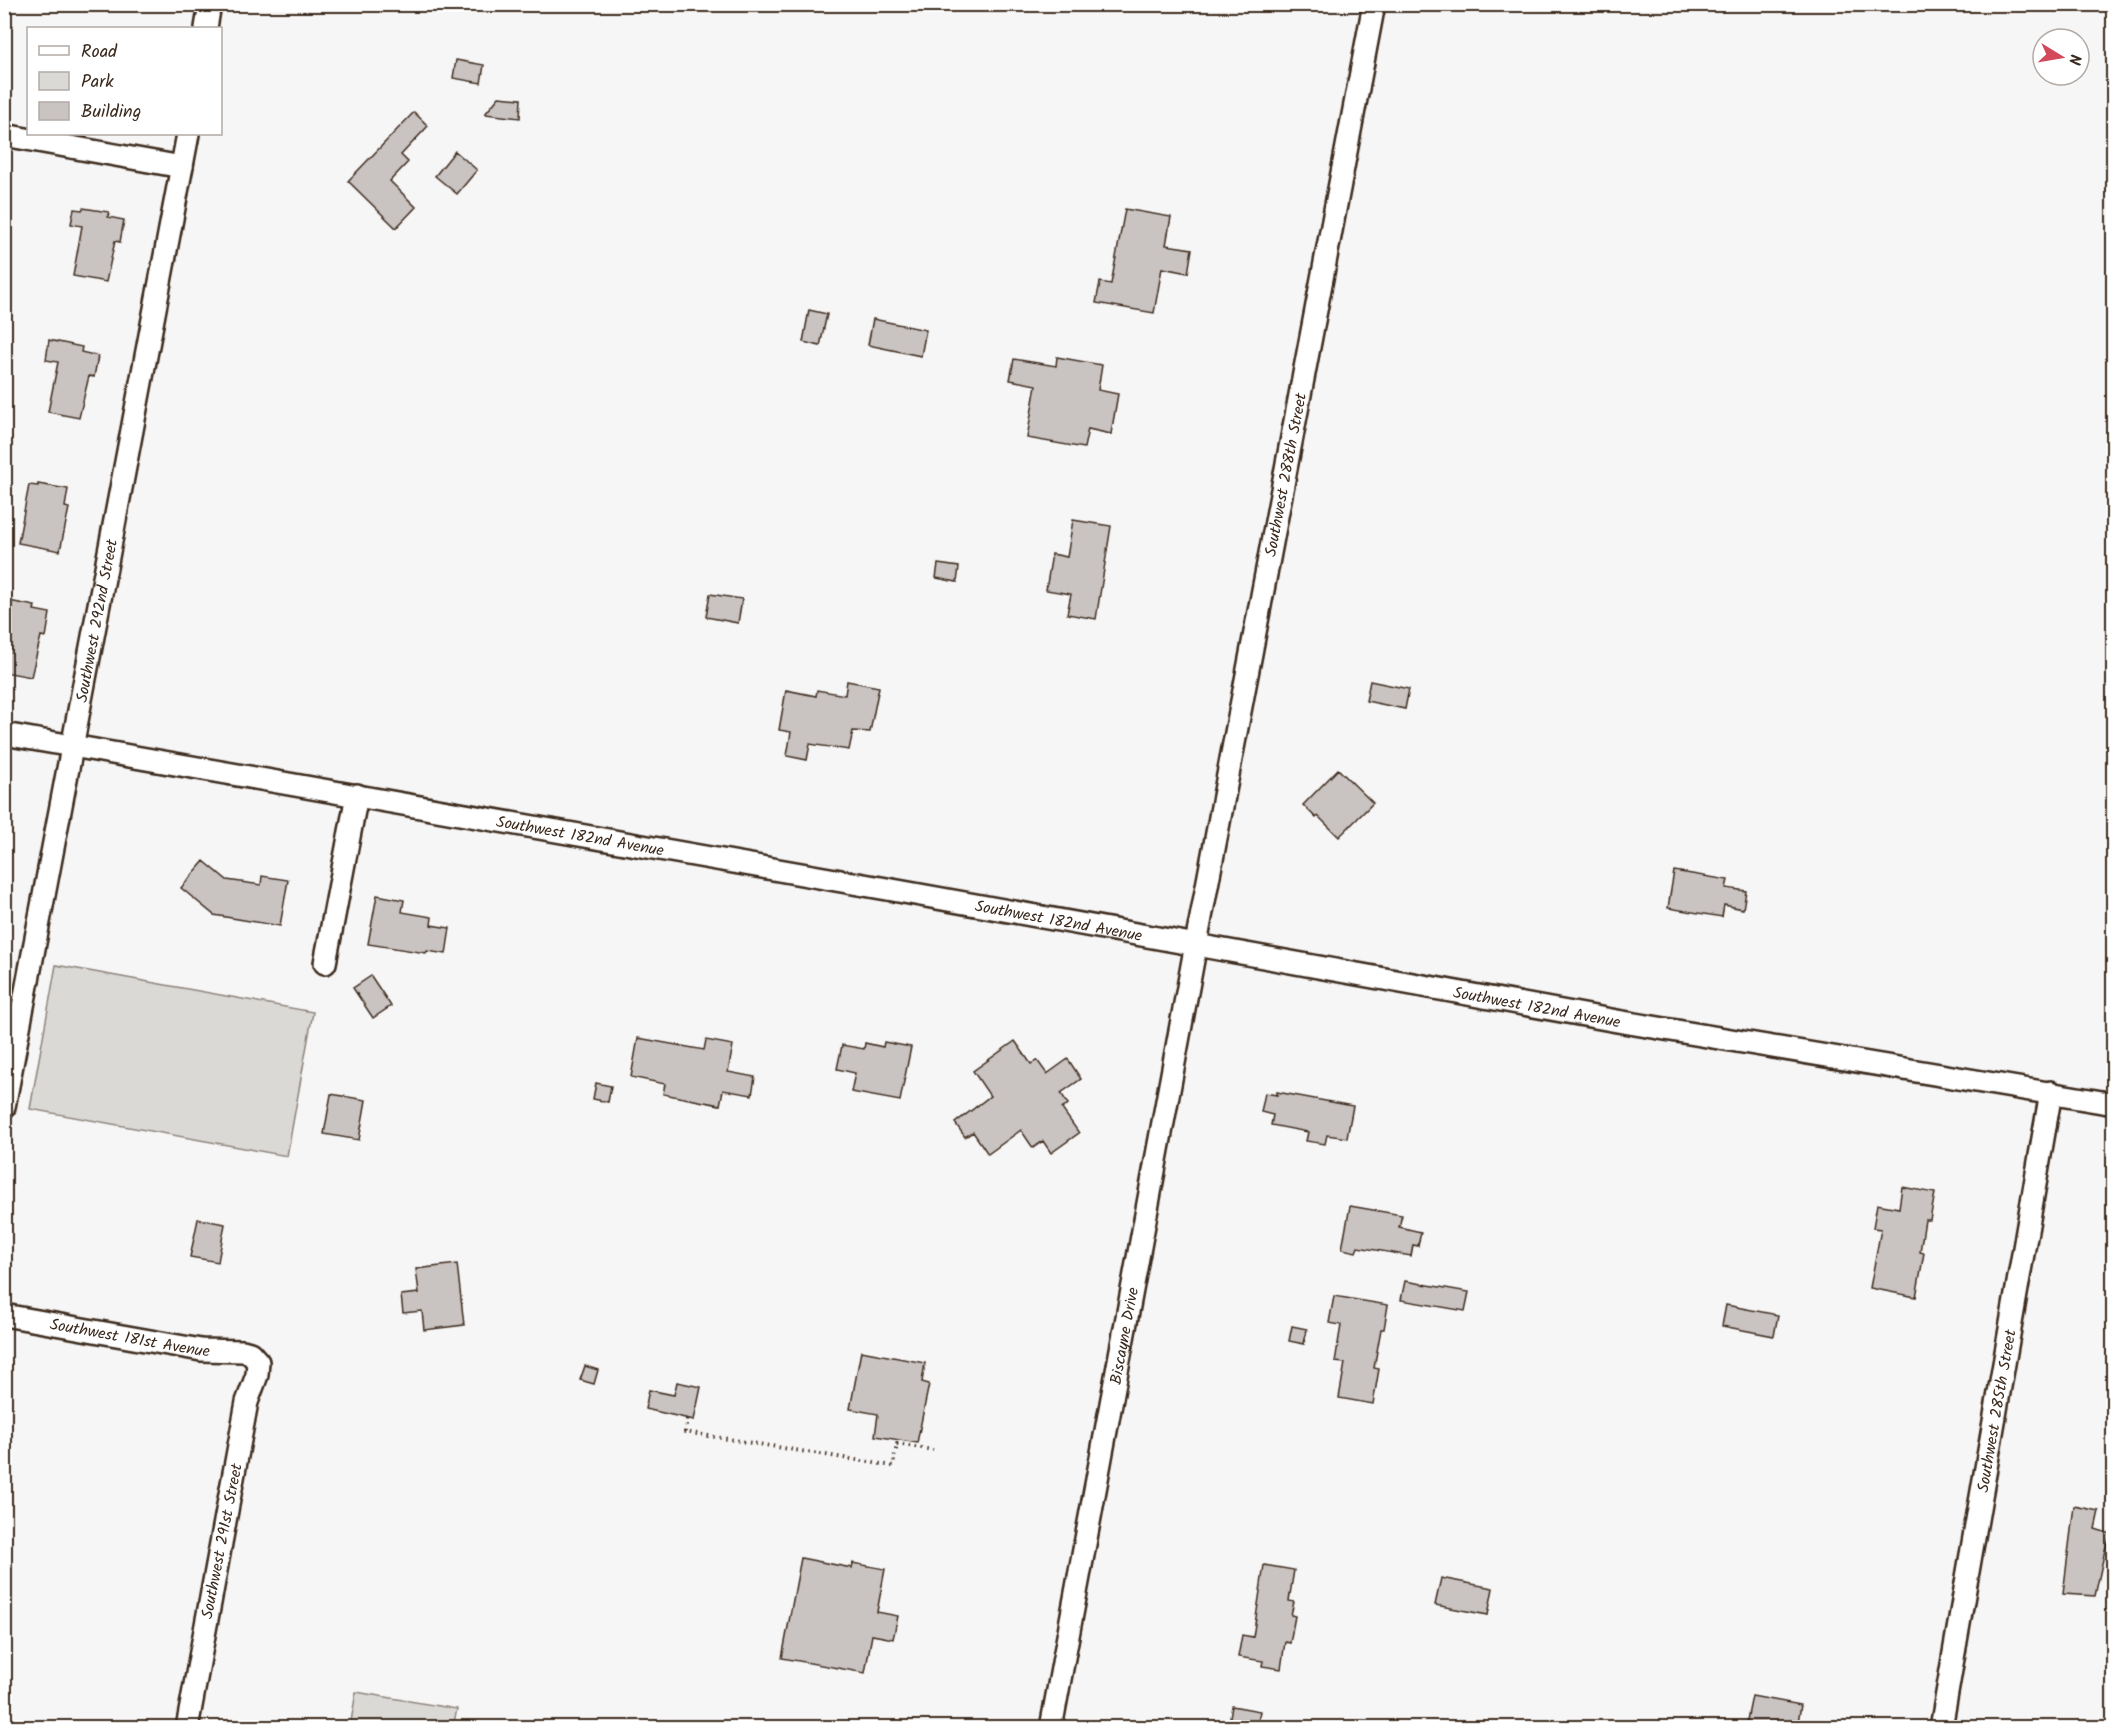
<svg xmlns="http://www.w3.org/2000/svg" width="2118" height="1732" viewBox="0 0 2118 1732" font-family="Kalam,sans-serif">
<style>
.green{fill:#dbd9d6;stroke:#8b827a;stroke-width:1.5}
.building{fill:#c9c3c1;stroke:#3b2a1e;stroke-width:1.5}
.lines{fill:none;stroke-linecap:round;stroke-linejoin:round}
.minor-casing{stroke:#3b2a1e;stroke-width:26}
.path{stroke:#3b2a1e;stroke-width:4;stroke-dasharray:1.5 4.5;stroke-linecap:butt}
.minor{stroke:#fff;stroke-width:21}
.labels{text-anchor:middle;stroke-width:5;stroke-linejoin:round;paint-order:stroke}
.street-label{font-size:16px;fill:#3b2a1e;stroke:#fff}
</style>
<rect width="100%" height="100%" fill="#f7f6f6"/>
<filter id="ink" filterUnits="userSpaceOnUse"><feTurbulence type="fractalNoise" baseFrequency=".0167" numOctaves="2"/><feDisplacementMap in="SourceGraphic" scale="12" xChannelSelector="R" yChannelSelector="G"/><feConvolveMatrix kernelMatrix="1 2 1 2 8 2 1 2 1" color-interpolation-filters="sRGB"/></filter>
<g filter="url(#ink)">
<path class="green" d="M 56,965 L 313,1012 L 287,1156 L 30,1109 Z
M 356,1692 L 457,1709 L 453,1727 L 350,1727 Z"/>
<path class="building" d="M 456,60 L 484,65 L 481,83 L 453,78 Z
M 499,97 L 521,99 L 520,118 L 485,114 Z
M 414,112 L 428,126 L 401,155 L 408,162 L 390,181 L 416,207 L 396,228 L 348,181 Z
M 455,151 L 477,170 L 457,194 L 435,176 Z
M 83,208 L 109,212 L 108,217 L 124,220 L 120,242 L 115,241 L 106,282 L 73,276 L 82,226 L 71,224 L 74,209 L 82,210 Z
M 1125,209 L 1171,217 L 1166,245 L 1192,249 L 1188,273 L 1162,268 L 1154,313 L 1096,303 L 1100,282 L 1111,284 Z
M 809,310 L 827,314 L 820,346 L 803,342 Z
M 873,319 L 926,330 L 921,356 L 868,345 Z
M 49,340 L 82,347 L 81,352 L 98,356 L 94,377 L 89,376 L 79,418 L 48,412 L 58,362 L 46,360 Z
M 1057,357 L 1102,365 L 1098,390 L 1118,394 L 1111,434 L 1088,429 L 1084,448 L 1027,438 L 1036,385 L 1010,380 L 1014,359 L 1056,366 Z
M 38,484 L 68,489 L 65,507 L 69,508 L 60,551 L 18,543 L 29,485 L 38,486 Z
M 1073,520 L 1111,526 L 1096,619 L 1067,614 L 1071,594 L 1046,590 L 1052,554 L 1067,557 Z
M 938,564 L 959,567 L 957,582 L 936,578 Z
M 710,594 L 742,599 L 738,623 L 706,617 Z
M 4,600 L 35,606 L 34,610 L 50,613 L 46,637 L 41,636 L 31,677 L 4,672 Z
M 847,681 L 879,687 L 870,732 L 853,731 L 849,750 L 810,744 L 807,760 L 787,756 L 791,732 L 779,730 L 786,690 L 816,696 L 817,690 L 845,695 Z
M 1370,681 L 1409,689 L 1405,709 L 1366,701 Z
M 1338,769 L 1373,803 L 1339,837 L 1318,816 L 1316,818 L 1303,805 Z
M 204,861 L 227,880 L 261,885 L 262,876 L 288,880 L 280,926 L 214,915 L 181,888 Z
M 1674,871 L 1728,880 L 1726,888 L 1746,891 L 1743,909 L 1724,905 L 1722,917 L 1668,908 Z
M 377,895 L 404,900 L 402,912 L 432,917 L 431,925 L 450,928 L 446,954 L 427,951 L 426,953 L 368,944 Z
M 371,976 L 391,1006 L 373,1018 L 353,988 Z
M 638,1038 L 704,1050 L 706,1040 L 733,1045 L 728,1072 L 755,1077 L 752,1095 L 723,1090 L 720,1105 L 663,1094 L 665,1084 L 631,1077 Z
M 1015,1041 L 1031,1064 L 1037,1060 L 1047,1074 L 1068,1059 L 1081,1079 L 1061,1093 L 1068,1104 L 1062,1109 L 1079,1133 L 1051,1153 L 1043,1141 L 1033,1148 L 1021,1130 L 988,1154 L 973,1132 L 965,1137 L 955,1123 L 990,1096 L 973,1071 Z
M 884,1042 L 911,1047 L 900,1101 L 851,1092 L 855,1073 L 837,1069 L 842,1045 L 864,1049 L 865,1043 L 883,1047 Z
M 596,1083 L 611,1086 L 608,1102 L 593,1099 Z
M 1277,1092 L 1353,1106 L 1347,1138 L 1327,1135 L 1325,1144 L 1306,1141 L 1308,1132 L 1271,1125 L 1273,1115 L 1261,1112 L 1265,1093 L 1277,1095 Z
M 331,1094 L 366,1100 L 359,1140 L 324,1134 Z
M 1902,1187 L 1935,1193 L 1930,1220 L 1925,1220 L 1920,1252 L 1924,1253 L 1916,1297 L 1870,1288 L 1881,1229 L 1873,1228 L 1877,1204 L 1899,1208 Z
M 1350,1206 L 1402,1215 L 1399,1227 L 1421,1232 L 1418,1246 L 1413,1245 L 1411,1256 L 1358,1247 L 1356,1252 L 1342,1249 Z
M 198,1219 L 225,1224 L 218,1262 L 190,1257 Z
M 457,1264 L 464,1325 L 424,1330 L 422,1311 L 403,1313 L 401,1295 L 419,1293 L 416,1269 Z
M 1405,1281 L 1469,1292 L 1465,1311 L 1401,1300 Z
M 1334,1296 L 1388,1305 L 1384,1329 L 1381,1329 L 1374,1368 L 1379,1369 L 1373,1404 L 1339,1398 L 1345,1363 L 1335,1362 L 1341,1325 L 1329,1323 Z
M 1726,1305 L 1778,1315 L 1774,1336 L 1722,1326 Z
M 1292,1326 L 1307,1329 L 1304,1344 L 1289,1341 Z
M 861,1351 L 925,1363 L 922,1382 L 929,1384 L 917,1443 L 875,1436 L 878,1414 L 850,1409 Z
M 585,1366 L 598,1370 L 594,1384 L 580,1380 Z
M 677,1382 L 701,1387 L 694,1420 L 645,1409 L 649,1390 L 674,1395 Z
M 2074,1506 L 2099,1511 L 2095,1529 L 2111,1534 L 2105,1550 L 2095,1596 L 2063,1594 Z
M 801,1558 L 852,1568 L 853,1563 L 885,1569 L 877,1612 L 898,1616 L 893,1639 L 872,1635 L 865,1673 L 782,1658 Z
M 1264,1565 L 1294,1570 L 1289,1601 L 1294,1602 L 1291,1615 L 1295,1616 L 1290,1643 L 1285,1642 L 1281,1669 L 1262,1666 L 1263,1661 L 1238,1657 L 1242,1635 L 1253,1637 Z
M 1441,1578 L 1493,1588 L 1488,1615 L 1435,1605 Z
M 1752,1696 L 1801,1705 L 1797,1728 L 1763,1728 L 1746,1725 Z
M 1232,1706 L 1260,1711 L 1257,1728 L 1228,1728 Z"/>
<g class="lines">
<g class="minor-casing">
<g id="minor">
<path d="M 206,28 L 210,4"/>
<path d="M 4,135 L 182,167"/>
<path id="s1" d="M 4,734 L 887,889 L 1617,1021 L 2114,1104"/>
<path d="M 325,963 L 357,795"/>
<path id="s2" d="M 4,1107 L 188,134"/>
<path id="s3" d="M 4,1315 L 201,1350 L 243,1351 L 250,1353 L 258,1362 L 257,1375 L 247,1402 L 187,1728"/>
<path id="s4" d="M 1051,1728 L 1196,944 L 1374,4"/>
<path id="s5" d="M 1941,1728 L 2051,1092"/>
</g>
</g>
<path class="path" d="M 687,1419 L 685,1432 L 893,1466 L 897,1444 L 933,1450"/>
<use href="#minor" class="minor"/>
</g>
</g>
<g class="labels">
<g class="street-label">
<text dy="6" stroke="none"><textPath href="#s4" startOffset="1275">Southwest 288th Street</textPath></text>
<text dy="6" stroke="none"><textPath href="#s2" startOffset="495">Southwest 292nd Street</textPath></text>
<text dy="6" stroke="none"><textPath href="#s1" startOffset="585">Southwest 182nd Avenue</textPath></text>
<text dy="6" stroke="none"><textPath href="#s1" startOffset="1071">Southwest 182nd Avenue</textPath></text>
<text dy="6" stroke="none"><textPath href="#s1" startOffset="1557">Southwest 182nd Avenue</textPath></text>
<text dy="6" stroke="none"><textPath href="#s3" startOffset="128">Southwest 181st Avenue</textPath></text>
<text dy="6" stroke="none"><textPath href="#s4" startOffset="399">Biscayne Drive</textPath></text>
<text dy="6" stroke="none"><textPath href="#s5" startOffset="322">Southwest 285th Street</textPath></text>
<text transform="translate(221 1541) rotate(-79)" y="6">Southwest 291st Street</text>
</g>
</g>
<rect width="2118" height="1732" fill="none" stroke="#fff" stroke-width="24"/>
<rect x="12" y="12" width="2094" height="1708" fill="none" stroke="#3b2a1e" stroke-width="2" filter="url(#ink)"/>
<rect x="27" y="27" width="195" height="108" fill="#ffffff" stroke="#b1aaa5" stroke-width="1.5"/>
<rect x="39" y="46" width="30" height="9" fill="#ffffff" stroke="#b1aaa5" stroke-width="1.5"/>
<text x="81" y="57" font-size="18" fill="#3b2a1e">Road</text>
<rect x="39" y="72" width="30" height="18" fill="#dbd9d6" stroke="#b1aaa5" stroke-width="1.5"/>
<text x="81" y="87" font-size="18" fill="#3b2a1e">Park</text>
<rect x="39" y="102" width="30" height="18" fill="#c9c3c1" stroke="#b1aaa5" stroke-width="1.5"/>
<text x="81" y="117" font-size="18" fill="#3b2a1e">Building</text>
<g transform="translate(2061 57) rotate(101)"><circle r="28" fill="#ffffff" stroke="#b1aaa5" stroke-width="1.5"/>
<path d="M0-4.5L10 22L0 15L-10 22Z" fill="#d1495b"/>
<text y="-9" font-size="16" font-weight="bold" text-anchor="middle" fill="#3b2a1e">N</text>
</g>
</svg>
